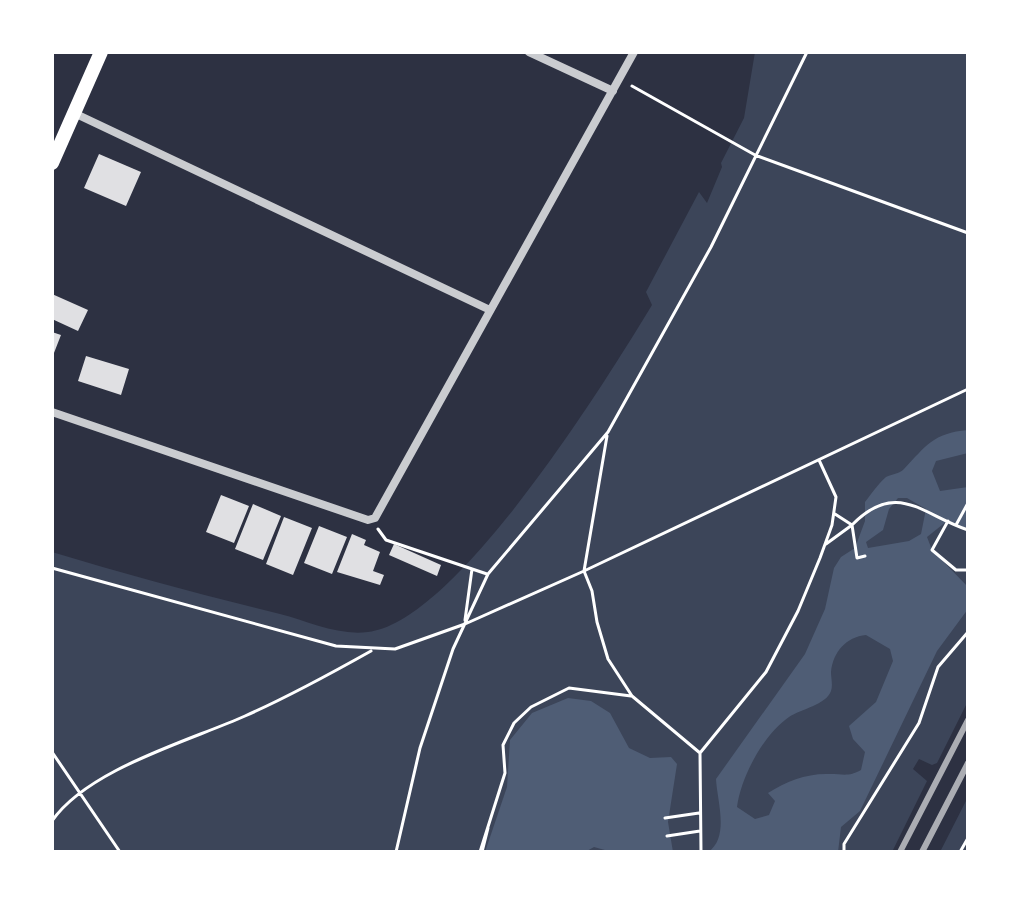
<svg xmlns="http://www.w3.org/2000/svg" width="1020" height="904" viewBox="0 0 1020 904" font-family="'Roboto Serif',serif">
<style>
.green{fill:#3c4559}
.water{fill:#4f5d75;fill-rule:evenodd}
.building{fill:#e0e0e3}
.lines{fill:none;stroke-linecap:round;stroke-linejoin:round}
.path{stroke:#fff;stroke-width:3}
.minor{stroke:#caccd0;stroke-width:8}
.trunk{stroke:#fff;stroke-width:14}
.rail{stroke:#abadb3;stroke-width:6}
</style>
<rect width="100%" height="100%" fill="#2d3142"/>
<path class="green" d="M 755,52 L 968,52 L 968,701 L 937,763 L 932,765 L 919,759 L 913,769 L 927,781 L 892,852 L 52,852 L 52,552 C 127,575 203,595 280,614 C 308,621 338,636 368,632 C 456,623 606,381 652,305 L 646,292 L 699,192 L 707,203 L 722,167 L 721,163 L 744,118 Z
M 968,797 L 968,852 L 940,852 Z"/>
<path class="water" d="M 968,430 L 968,453 L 936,461 L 932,471 L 940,491 L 968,487 L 968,530 L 947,521 L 927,537 L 932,550 L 968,587 L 968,609 L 937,651 L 860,811 L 841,827 L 838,852 L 708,852 C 730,837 717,801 716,779 L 805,654 L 825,609 L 834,568 L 841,557 L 855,548 L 865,521 L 865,502 C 871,494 878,484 886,477 C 892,474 899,474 904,469 C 926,446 933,433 968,430 ZM 898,498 L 907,498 L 926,509 L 921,534 L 909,541 L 868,548 L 866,542 L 883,530 L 889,509 ZM 866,635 L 890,649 L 893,661 L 876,702 L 849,726 L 853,739 L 865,752 L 861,770 C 849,777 843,774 830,774 C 807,773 787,781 768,793 L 775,801 L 769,815 L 755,819 L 737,807 C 741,777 763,735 789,717 C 801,709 826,705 831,691 C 833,685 831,678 831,672 C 833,652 846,637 866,635 Z
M 568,698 L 591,701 L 610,713 L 629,748 L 650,758 L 671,757 L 677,764 L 668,822 L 673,852 L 612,852 L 594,847 L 585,852 L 485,852 L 507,787 L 510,740 L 532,713 Z"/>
<path class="building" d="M 99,154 L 141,172 L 126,206 L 84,188 Z
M 52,294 L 88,310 L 78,331 L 52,319 Z
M 52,332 L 61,335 L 52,358 Z
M 86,356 L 129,369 L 121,395 L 78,381 Z
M 221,495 L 249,506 L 234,543 L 206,532 Z
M 253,504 L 281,516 L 263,560 L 235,549 Z
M 284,517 L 312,528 L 293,575 L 266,564 Z
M 319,526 L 347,537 L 332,574 L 304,563 Z
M 352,534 L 366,540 L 364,545 L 380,552 L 373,571 L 384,575 L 380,585 L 337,572 Z
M 394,544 L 441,565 L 437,576 L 389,555 Z"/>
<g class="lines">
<path class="path" d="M 632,86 L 755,155 L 968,233
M 607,436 L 584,571 L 592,591 L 597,622 L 608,659 L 632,696 L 700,753 L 701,852
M 948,521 L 932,550 L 956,570 L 968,570
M 956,525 L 968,503
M 378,529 L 386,540 L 487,574
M 826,544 L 852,525 L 835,514
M 865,556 L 857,558 L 852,525 C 897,479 922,515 968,530
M 52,568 L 336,646 L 395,649 L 465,624 L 584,571 L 968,389
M 465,620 L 472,569
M 52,752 L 120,852
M 700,753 L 766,672 L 798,611 L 820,558 L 832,525 L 836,497 L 819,460
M 665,818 L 699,813
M 52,821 C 88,769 189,741 245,716 C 288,697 330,674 371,651
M 667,836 L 700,831
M 396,852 L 420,748 L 453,649 L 488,574 L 608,432 L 711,247 L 807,52
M 480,852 L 505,773 L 503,745 L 514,723 L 531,707 L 569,688 L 631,696
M 482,852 L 488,828
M 844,852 L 844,844 L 919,723 L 938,667 L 968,632
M 960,852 L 968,838"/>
<path class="minor" d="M 529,52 L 613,91
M 74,113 L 490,310
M 52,412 L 368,520 L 375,518 L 634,52"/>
<path class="trunk" d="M 52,163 L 101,52"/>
<path class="rail" d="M 900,852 L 968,720
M 922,852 L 968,763"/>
</g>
<rect width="1020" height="904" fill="none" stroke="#ffffff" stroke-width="108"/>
</svg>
